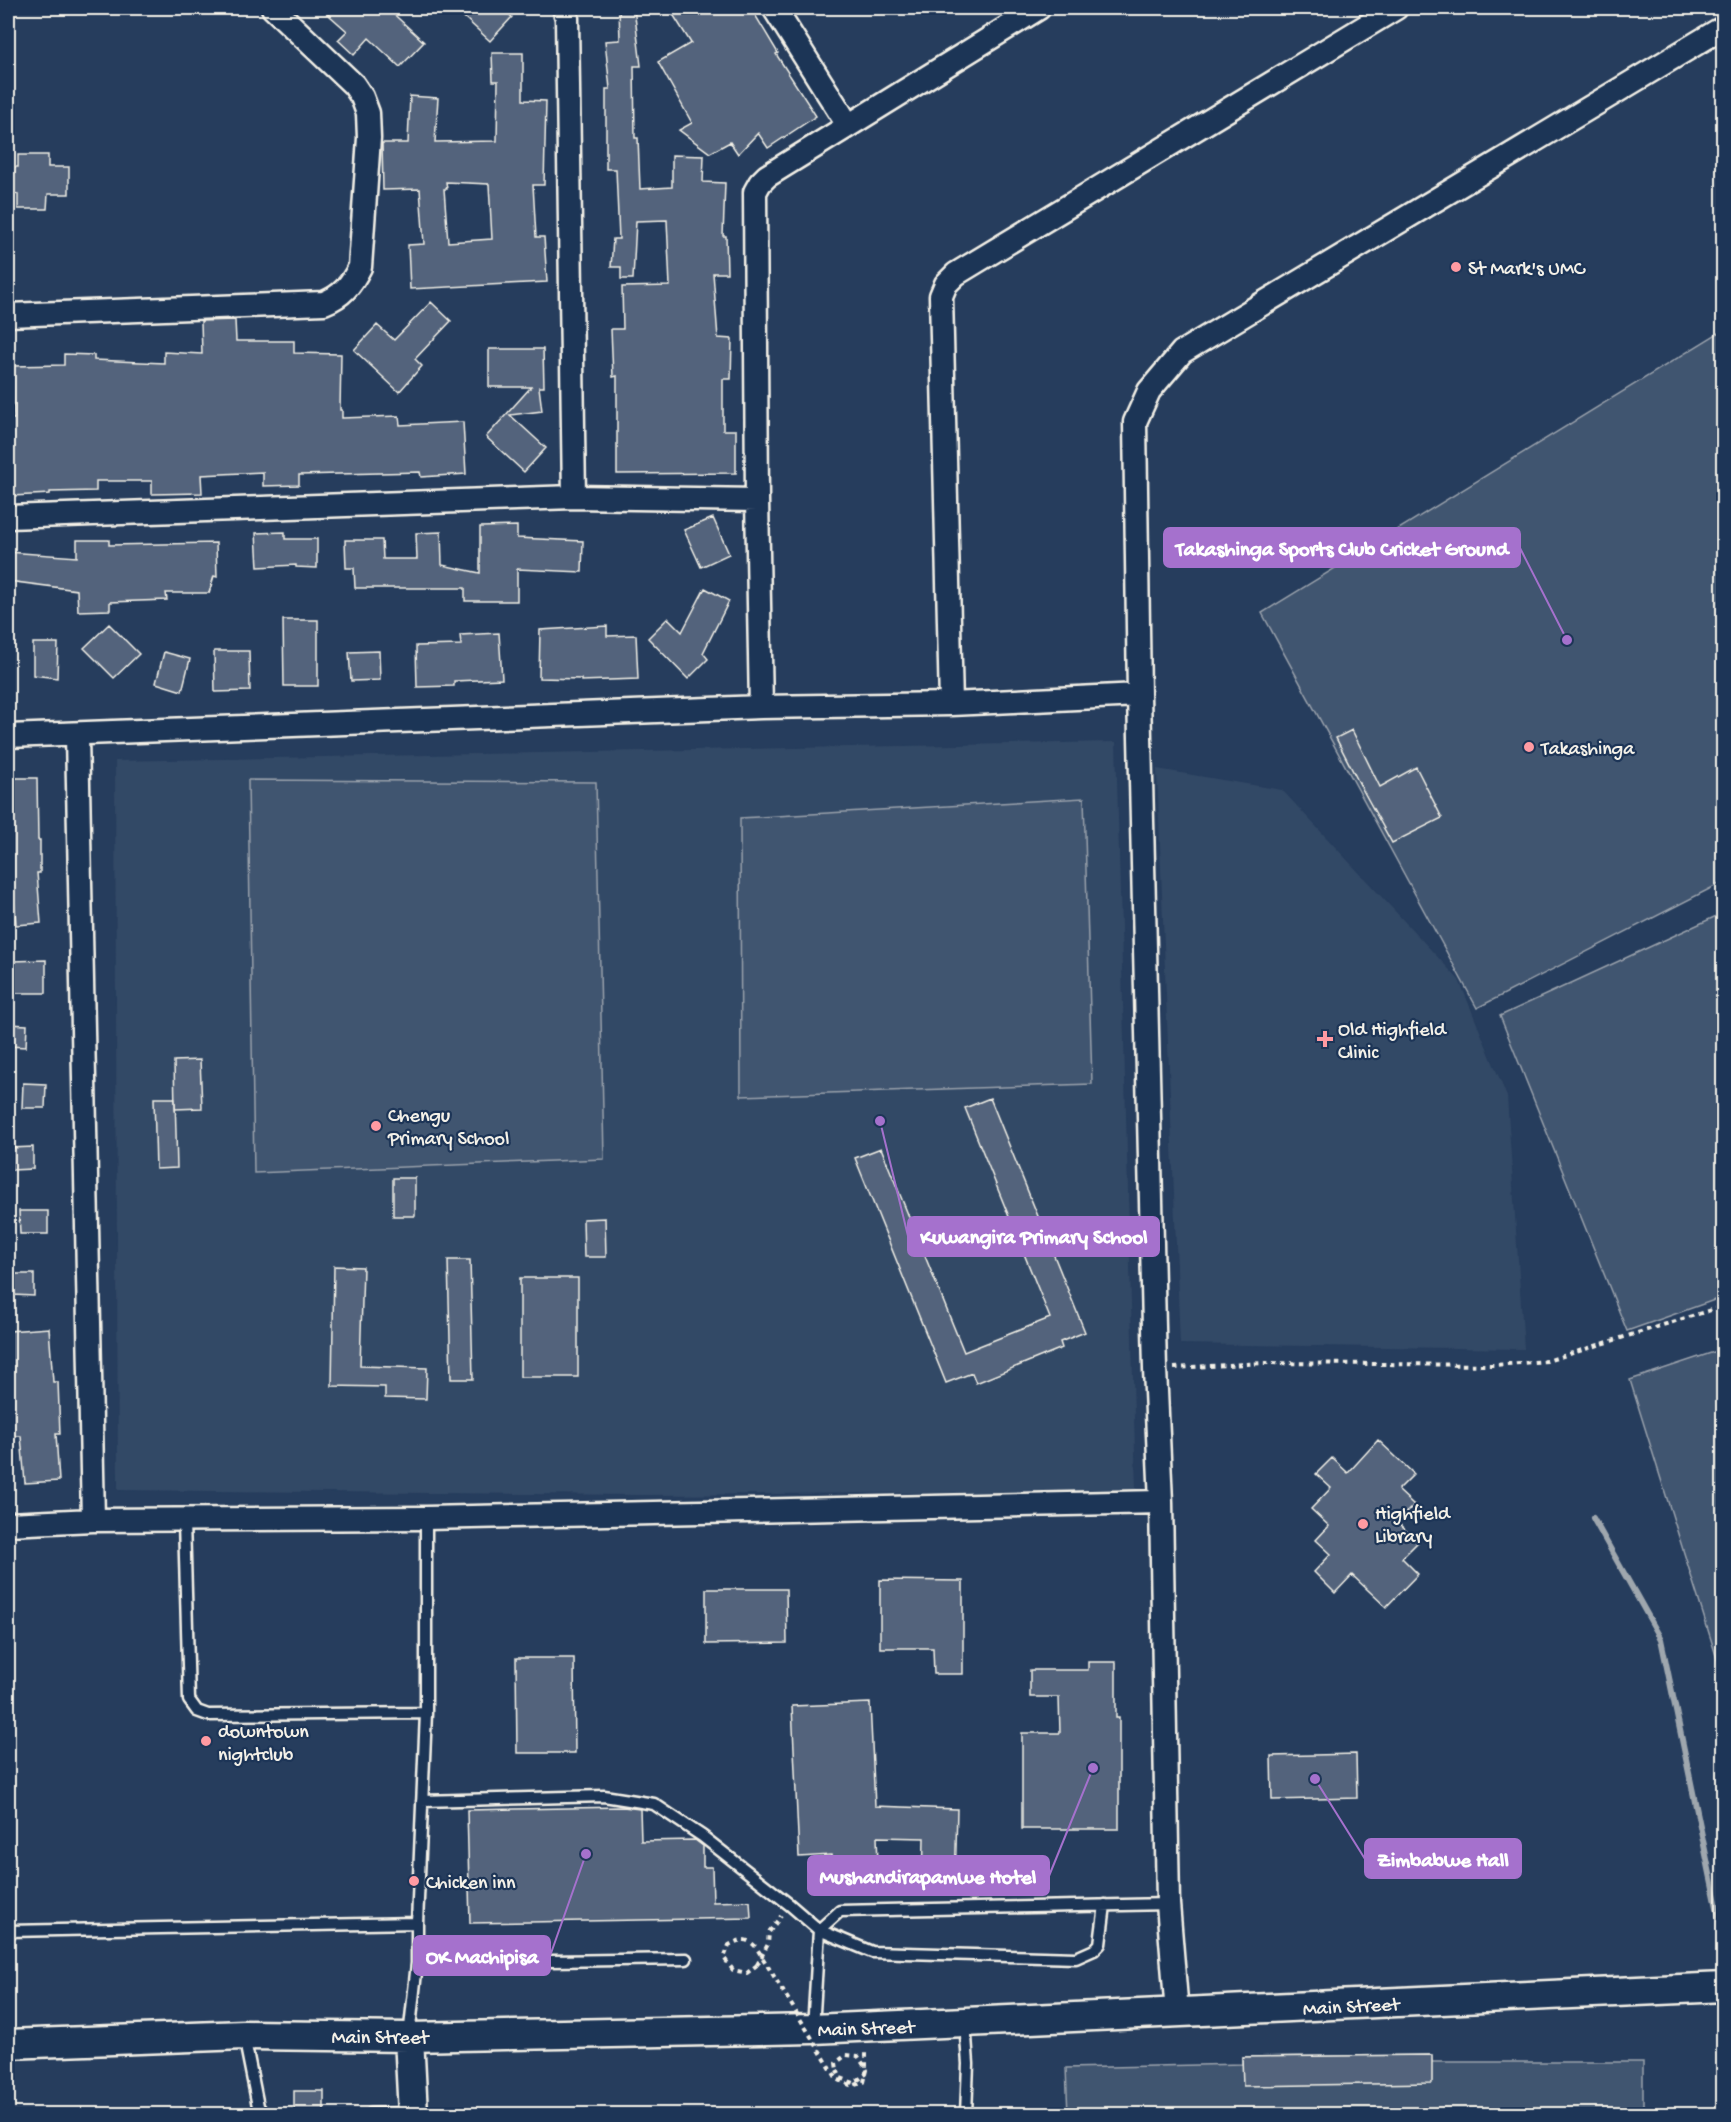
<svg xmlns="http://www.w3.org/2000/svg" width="1731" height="2122" viewBox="0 0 1731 2122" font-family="'Gochi Hand',sans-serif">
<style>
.built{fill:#334966}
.green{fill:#40546f;stroke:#9aa2ac;stroke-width:1.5}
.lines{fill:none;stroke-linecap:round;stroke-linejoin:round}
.stream{stroke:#9fa7ae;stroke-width:6}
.building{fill:#52647b;stroke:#f4f1e8;stroke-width:1.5;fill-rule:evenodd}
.service-casing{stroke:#f4f1e8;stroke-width:15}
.minor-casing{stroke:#f4f1e8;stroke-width:27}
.tertiary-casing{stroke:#f4f1e8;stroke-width:33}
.path{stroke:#f4f1e8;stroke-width:4;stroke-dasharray:4.5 4.5;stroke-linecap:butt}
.service{stroke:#1d3557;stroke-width:10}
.minor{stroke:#1d3557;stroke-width:22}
.tertiary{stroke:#1d3557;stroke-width:28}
.path-bridge{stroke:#f4f1e8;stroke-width:4;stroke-dasharray:4.5 4.5;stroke-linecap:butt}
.poi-dot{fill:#ff9aa2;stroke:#1d3557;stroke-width:2}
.labels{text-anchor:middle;stroke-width:4.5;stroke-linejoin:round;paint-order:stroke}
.poi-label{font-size:20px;fill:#f4f1e8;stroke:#1d3557;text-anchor:start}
.street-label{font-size:20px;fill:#f4f1e8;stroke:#1d3557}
.leader{fill:none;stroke:#a571cd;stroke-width:2}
.callout-dot{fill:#a571cd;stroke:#1d3557;stroke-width:2}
.callout{fill:#a571cd;stroke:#a571cd;stroke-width:2}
.callout-label{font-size:21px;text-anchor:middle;font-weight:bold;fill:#fff}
</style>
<rect width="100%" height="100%" fill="#263d5d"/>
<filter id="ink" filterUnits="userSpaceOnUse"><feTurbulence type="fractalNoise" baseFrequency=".0167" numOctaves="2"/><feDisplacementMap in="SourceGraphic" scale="12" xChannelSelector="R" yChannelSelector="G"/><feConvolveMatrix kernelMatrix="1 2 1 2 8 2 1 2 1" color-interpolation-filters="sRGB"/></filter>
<g filter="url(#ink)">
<path class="built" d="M 1116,742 L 1136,1491 L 643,1495 L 118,1490 L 115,761 Z
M 1157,769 L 1282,790 L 1459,980 L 1507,1097 L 1524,1349 L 1180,1344 Z"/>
<path class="green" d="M 1723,330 L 1723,882 L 1477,1008 L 1262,613 Z
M 248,780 L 596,782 L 604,1159 L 254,1173 Z
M 1084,798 L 1092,1084 L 741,1096 L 740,818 Z
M 1723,913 L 1723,1297 L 1627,1331 L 1500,1016 Z
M 1723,1349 L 1724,1349 L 1723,1674 L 1718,1662 L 1630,1380 Z
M 1431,2055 L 1432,2062 L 1643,2062 L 1643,2114 L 1068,2114 L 1066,2068 L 1242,2064 L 1242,2057 Z"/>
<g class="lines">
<path class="stream" d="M 1593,1518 L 1661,1639 L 1724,1941"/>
</g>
<path class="building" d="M 321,8 L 387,8 L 424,42 L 400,67 L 369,38 L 354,55 L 338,40 L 347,31 Z
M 454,8 L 502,8 L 512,17 L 490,41 Z
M 619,8 L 634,8 L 641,66 L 634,66 L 635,138 L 638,138 L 640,189 L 672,187 L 672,155 L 704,156 L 703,182 L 725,183 L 723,236 L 726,236 L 727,273 L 713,273 L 718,338 L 732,339 L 731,379 L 723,379 L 723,430 L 736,430 L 736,473 L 617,474 L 617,376 L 613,377 L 611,329 L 623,329 L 622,287 L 670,286 L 667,220 L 636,221 L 633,279 L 621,279 L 621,267 L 611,267 L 613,239 L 619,239 L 616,169 L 606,169 L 606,89 L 610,89 L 605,41 L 620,40 Z
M 669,8 L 751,8 L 778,53 L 776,54 L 816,116 L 768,148 L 758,133 L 738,154 L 730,142 L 710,153 L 679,130 L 692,123 L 658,62 L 691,43 Z
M 492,53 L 523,53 L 523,100 L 546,101 L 544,185 L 533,185 L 536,237 L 544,237 L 547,282 L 410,289 L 408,245 L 424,244 L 420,189 L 383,190 L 382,143 L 408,143 L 410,96 L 438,98 L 435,142 L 497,141 L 498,81 L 493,81 ZM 446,182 L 489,184 L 492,239 L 448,242 L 444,189 L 447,189 Z
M 18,155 L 48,155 L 48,167 L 69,167 L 69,194 L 48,194 L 47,209 L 18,209 L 18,194 L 8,193 L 8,167 L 18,167 Z
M 431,302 L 451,321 L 415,359 L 422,366 L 399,392 L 354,350 L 377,325 L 394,340 Z
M 235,320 L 236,341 L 294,341 L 294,353 L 341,354 L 340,410 L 342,410 L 342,418 L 399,416 L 400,425 L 463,422 L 466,474 L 421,477 L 420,472 L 299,475 L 299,485 L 263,486 L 263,472 L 201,475 L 202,493 L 152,494 L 152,481 L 96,481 L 96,491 L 50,492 L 50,494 L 12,496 L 8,419 L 14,419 L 12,366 L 64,365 L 64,354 L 94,355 L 94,360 L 164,363 L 164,352 L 202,354 L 201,321 Z
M 489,349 L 543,349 L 544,387 L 539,387 L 542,411 L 510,415 L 546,448 L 524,472 L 486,437 L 531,387 L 489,387 Z
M 713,518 L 729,554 L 701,567 L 684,530 Z
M 517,526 L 517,538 L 583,541 L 582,572 L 517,569 L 517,601 L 465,601 L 465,588 L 355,588 L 354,568 L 346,568 L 345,540 L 382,540 L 383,559 L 417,559 L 416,533 L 441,532 L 442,565 L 480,573 L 480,527 Z
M 285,532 L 285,539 L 317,539 L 317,568 L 296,567 L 296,565 L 258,567 L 256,533 Z
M 77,540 L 109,540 L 109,545 L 216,543 L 217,577 L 214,576 L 209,593 L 166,593 L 167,600 L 110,602 L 110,610 L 78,611 L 77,590 L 8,581 L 8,552 L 77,557 Z
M 705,588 L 729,601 L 703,653 L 708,659 L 688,679 L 648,638 L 668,618 L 682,632 Z
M 283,620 L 318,620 L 318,686 L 284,686 Z
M 109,624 L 139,654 L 114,678 L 84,648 Z
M 607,626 L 607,636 L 636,635 L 638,679 L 581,681 L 581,679 L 539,678 L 540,630 Z
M 499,633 L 502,679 L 454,681 L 454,686 L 417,687 L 416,646 L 461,645 L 460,635 Z
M 33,643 L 58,643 L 57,678 L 33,675 Z
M 214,651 L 249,651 L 250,691 L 215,692 Z
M 379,651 L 380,680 L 351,681 L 349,652 Z
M 164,652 L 190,659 L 182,691 L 156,683 Z
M 1352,730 L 1380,787 L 1416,767 L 1442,818 L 1392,843 L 1360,785 L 1336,738 Z
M 8,778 L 37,778 L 38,840 L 40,840 L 40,873 L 37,873 L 41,923 L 16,925 L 12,873 L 8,873 Z
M 46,960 L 46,993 L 8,993 L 8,973 L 13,973 L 13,961 Z
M 8,1024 L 27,1025 L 26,1047 L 8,1046 Z
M 200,1060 L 202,1108 L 175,1109 L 174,1061 Z
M 23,1083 L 46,1084 L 45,1108 L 22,1108 Z
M 154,1098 L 175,1098 L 177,1168 L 156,1169 Z
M 990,1098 L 1085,1332 L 1060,1342 L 1062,1348 L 976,1383 L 972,1373 L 946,1383 L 855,1158 L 881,1148 L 964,1352 L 1050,1318 L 965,1108 Z
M 33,1147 L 33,1169 L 11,1170 L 10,1148 Z
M 393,1178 L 415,1178 L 415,1216 L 393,1216 Z
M 19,1211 L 48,1211 L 48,1234 L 20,1234 Z
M 605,1218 L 606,1257 L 584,1257 L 583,1219 Z
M 448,1260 L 470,1260 L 473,1379 L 451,1379 Z
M 334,1266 L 363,1267 L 360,1366 L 427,1368 L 426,1399 L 385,1398 L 385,1387 L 332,1386 Z
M 14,1274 L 34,1274 L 34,1296 L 13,1295 Z
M 520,1278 L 578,1278 L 578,1377 L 520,1377 Z
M 49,1328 L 53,1382 L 58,1382 L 60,1434 L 56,1434 L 59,1481 L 25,1483 L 21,1436 L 8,1436 L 8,1331 Z
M 1378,1440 L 1414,1474 L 1398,1490 L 1414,1505 L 1397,1522 L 1418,1542 L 1402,1558 L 1418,1574 L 1386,1607 L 1352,1575 L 1335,1593 L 1314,1572 L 1331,1554 L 1316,1540 L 1329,1526 L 1311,1509 L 1331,1488 L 1316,1474 L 1332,1458 L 1348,1473 Z
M 880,1580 L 963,1581 L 963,1674 L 934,1674 L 933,1648 L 880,1648 Z
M 706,1589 L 786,1589 L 787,1643 L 706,1644 Z
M 516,1658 L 574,1658 L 575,1753 L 517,1753 Z
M 1088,1662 L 1116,1662 L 1116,1718 L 1119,1718 L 1119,1829 L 1022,1829 L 1022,1733 L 1060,1733 L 1059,1697 L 1030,1697 L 1030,1670 L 1088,1670 Z
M 870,1703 L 875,1806 L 957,1809 L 955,1888 L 923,1887 L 924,1838 L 877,1837 L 879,1889 L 833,1890 L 831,1855 L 799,1857 L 792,1706 Z
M 1356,1754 L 1357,1798 L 1272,1800 L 1271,1756 Z
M 623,1807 L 640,1809 L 641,1841 L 695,1840 L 703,1846 L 703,1867 L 712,1867 L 713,1902 L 750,1901 L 751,1918 L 470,1923 L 467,1810 Z
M 1432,2055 L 1432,2083 L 1243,2086 L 1242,2057 Z
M 294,2091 L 324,2091 L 324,2111 L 294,2111 Z"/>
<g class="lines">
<g class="service-casing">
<path id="service" d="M 184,1521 L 189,1700 L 197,1711 L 208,1715 L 426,1713
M 422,1801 L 604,1796 L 654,1804 L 702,1836 L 790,1905 L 819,1930 L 872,1952 L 1076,1958 L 1094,1950 L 1100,1944 L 1105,1905
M 8,1931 L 417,1923 L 426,1713 L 426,1518
M 417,1963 L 686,1959
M 965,2023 L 968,2064 L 966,2114
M 813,2029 L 819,1930 L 840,1911 L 1168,1904
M 244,2036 L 258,2106 L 263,2114
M 409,2037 L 417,1963 L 417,1923
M 371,2114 L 413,2113"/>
</g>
<g class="minor-casing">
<path id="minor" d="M 564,8 L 567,18 L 574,497
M 774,8 L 848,125
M 8,315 L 324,303 C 342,296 351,285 360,267 L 369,138 L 368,113 L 362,97 L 354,85 L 273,8
M 8,517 L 574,497 L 757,500
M 951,704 L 941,296 L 946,284 L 956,274 L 1396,8
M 761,707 L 757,500 L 755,192 L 760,183 L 767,176 L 1039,8
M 77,735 L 93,1520
M 8,736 L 761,707 L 951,704 L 1139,695
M 8,1524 L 93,1520 L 426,1518 L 1161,1502
M 1177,2013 L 1168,1904 L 1161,1502 L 1155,1369 L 1139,695 L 1135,422 L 1149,391 L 1182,352 L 1724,27"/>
</g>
<g class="tertiary-casing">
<path id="tertiary" d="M 409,2037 L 413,2114
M 8,2044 L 244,2035 L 409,2037 L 813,2029 L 1724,1987"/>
</g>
<path class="path" d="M 1174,1368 L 1262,1363 L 1494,1365 L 1547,1361 L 1724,1306
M 757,1965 L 768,1944 L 769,1932 L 781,1916
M 837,2070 L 841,2078 L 854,2083 L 866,2074 L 866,2050"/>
<use href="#service" class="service"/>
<use href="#minor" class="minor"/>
<use href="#tertiary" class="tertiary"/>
<path class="path-bridge" d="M 757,1965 L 747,1973 L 733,1970 L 724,1958 L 729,1945 C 741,1939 746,1937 756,1947 L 837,2079 L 852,2086 L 864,2082 L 867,2070 L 858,2056 L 846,2055 L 836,2063 L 837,2070"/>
</g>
</g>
<g class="poi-dot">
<circle cx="1456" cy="267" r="6"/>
<circle cx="1529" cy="747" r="6"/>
<path d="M1322 1030h6v6h6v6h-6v6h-6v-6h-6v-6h6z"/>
<circle cx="376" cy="1126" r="6"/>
<circle cx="1363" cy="1524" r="6"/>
<circle cx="206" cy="1741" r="6"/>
<circle cx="414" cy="1881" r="6"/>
</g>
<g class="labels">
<g class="poi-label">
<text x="1468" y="274">St Mark's UMC</text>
<text x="1541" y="754">Takashinga</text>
<text x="1338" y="1035">Old Highfield<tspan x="1338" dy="23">Clinic</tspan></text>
<text x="388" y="1121">Chengu<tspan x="388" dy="23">Primary School</tspan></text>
<text x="1375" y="1519">Highfield<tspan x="1375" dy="23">Library</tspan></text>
<text x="218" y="1737">downtown<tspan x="218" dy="23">nightclub</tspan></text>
<text x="426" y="1888">Chicken inn</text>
</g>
<g class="street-label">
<text transform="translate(1351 2005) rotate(-3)" y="7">Main Street</text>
<text transform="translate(866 2027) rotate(-2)" y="7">Main Street</text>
<text x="380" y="2043">Main Street</text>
</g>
</g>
<path class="leader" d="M1567 640L1520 548M880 1121L908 1236M1315 1779L1365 1859M1093 1768L1049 1876M586 1854L550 1956"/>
<g class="callout-dot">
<circle cx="1567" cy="640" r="6"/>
<circle cx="880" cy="1121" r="6"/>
<circle cx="1315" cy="1779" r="6"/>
<circle cx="1093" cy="1768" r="6"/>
<circle cx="586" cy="1854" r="6"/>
</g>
<g class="callout">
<rect x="1164" y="528" width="356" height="39" rx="6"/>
<rect x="908" y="1217" width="251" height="39" rx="6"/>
<rect x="1365" y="1839" width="156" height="39" rx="6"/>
<rect x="808" y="1856" width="241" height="39" rx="6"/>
<rect x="414" y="1936" width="136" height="39" rx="6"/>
</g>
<g class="callout-label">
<text x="1342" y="555">Takashinga Sports Club Cricket Ground</text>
<text x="1034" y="1243">Kuwangira Primary School</text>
<text x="1443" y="1866">Zimbabwe Hall</text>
<text x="928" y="1883">Mushandirapamwe Hotel</text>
<text x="482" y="1963">OK Machipisa</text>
</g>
<rect width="1731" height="2122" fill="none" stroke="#1d3557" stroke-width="30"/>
<rect x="15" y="15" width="1701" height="2092" fill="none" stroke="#f4f1e8" stroke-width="2" filter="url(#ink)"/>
</svg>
